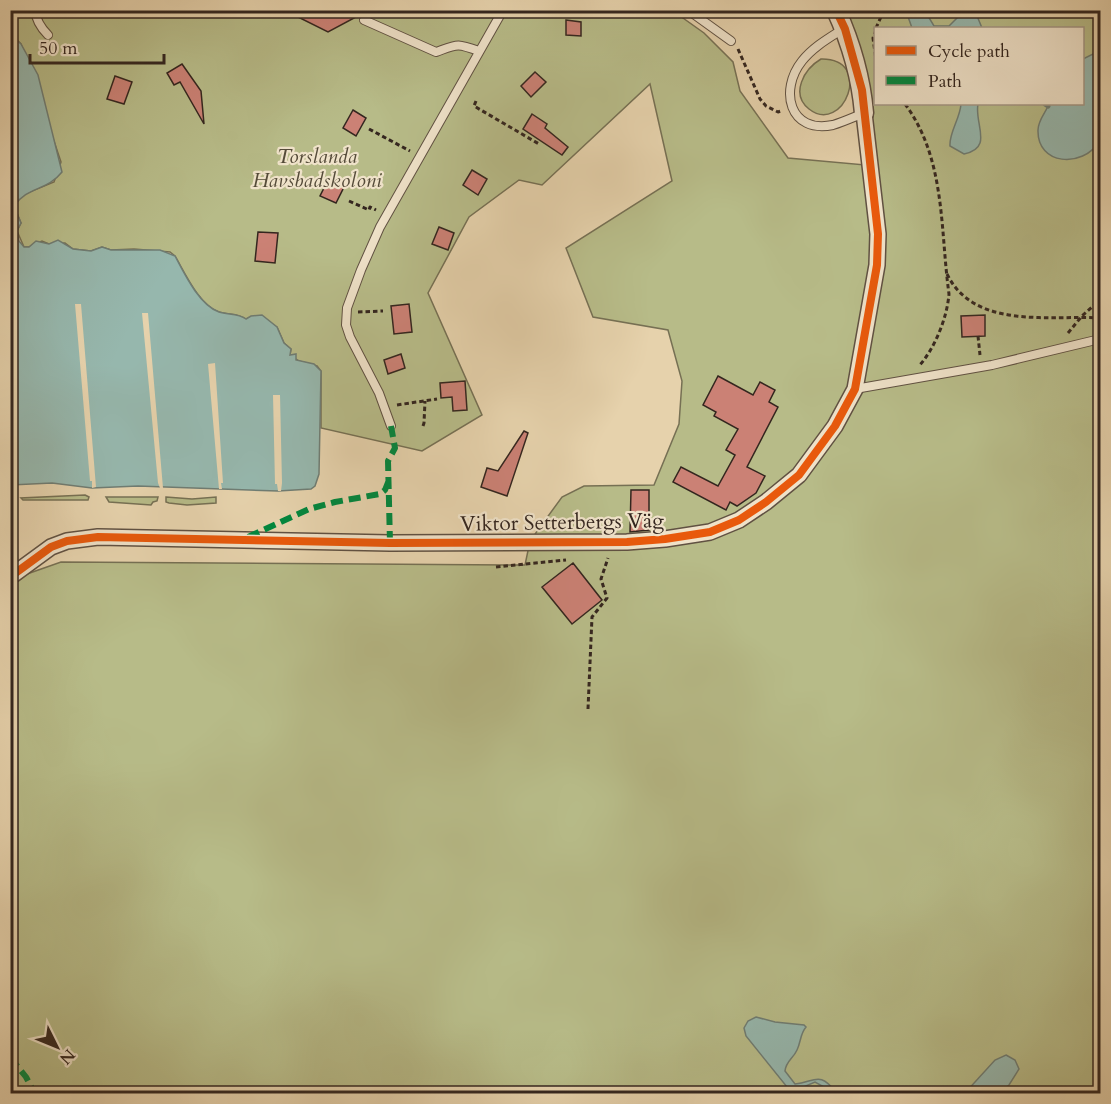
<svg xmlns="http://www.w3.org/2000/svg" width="1111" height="1104" viewBox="0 0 1111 1104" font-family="Cardo,serif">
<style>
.green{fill:#b7bb88;stroke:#767054;stroke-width:1.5;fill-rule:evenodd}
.water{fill:#96b7ad;stroke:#6f7d74;stroke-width:1.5}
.pier{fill:#e6d2ac}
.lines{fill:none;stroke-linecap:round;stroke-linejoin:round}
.stream{stroke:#6f7d74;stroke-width:5}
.building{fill:#cb8175;stroke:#34261f;stroke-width:1.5}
.service-casing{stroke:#605142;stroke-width:10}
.minor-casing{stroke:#605142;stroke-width:18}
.tertiary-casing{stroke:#605142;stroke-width:21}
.path{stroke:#34261f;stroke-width:3;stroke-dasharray:4.5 3;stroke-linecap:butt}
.service{stroke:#efe2c9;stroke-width:8}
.minor{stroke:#efe2c9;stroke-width:15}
.tertiary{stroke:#efe2c9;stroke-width:18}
.quiet{stroke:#00873e;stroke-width:6;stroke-dasharray:12 6;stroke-linecap:butt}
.cycleway-casing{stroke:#efe2c9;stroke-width:11}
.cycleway{stroke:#e8590c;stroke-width:8}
.labels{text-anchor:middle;stroke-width:4.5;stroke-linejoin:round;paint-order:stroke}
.park-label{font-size:21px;font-style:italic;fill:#554b39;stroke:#efe2c9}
.street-label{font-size:21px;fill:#34261f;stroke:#efe2c9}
</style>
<rect width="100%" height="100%" fill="#e6d2ac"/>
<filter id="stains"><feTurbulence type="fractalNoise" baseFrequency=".00333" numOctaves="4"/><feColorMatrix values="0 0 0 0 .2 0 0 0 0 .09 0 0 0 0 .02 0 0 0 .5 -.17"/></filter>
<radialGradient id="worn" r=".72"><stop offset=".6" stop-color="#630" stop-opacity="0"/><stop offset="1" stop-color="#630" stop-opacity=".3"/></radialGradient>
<path class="green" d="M 10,11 L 673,11 L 704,33 L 733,62 L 740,91 L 788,158 L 865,165 C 857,109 853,62 826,11 L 1100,11 L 1100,1093 L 11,1093 L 11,587 L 27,574 L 61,562 L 525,565 L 530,541 L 562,497 L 584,486 L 654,485 L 679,424 L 682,381 L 668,330 L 593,317 L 566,248 L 672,181 L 650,84 L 542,185 L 519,180 L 469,217 L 428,293 L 482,415 L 422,451 L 321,428 L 321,371 L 317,366 L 299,361 L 290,355 L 291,349 L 284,343 L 277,327 L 255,316 L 246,319 C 238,313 228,315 219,312 C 199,305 185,273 175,256 L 170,252 L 134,249 L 111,250 L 102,247 L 91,251 L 73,249 L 65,243 L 49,244 L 42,241 L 29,247 L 24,247 L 17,231 L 21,223 L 14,206 L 22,195 L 54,182 L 61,162 L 21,44 L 11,34 ZM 876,28 L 1082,28 L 1082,104 L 876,104 Z
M 821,59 C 875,58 843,136 809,109 C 790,94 804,69 821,59 Z
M 85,495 L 89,497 L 88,500 L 23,500 L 21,498 Z
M 106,497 L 158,497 L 157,501 L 153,502 L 151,505 L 109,502 Z
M 166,497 L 192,499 L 216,497 L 216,503 L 187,505 L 169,503 L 166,502 Z"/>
<path class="water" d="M 906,11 L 925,11 L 934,26 L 949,26 L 960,15 L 959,11 L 975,11 L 982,28 L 912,28 Z
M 10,34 L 21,44 L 38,75 L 62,172 C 47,191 28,186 14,206 L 21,223 L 17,231 L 19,241 L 24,247 L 29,247 L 36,241 L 49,244 L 58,240 L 73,249 L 91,251 L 102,247 L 111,250 L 160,250 L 175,256 C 184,273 199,305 219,312 C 228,315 238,313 246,319 L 251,316 L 262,315 L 277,327 L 284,343 L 291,349 L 290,355 L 296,354 L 296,360 L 314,364 L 321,371 L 319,474 L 315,486 L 311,489 L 278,491 L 138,486 L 92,488 L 52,483 L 11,485 Z
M 1093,54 L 1100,55 L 1100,141 C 1082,169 1037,165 1038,130 C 1038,120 1046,112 1049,104 L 1082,104 L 1083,59 Z
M 961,104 L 978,104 C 974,124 994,148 964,154 L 950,146 C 949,132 960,119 961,104 Z
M 756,1017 L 775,1022 L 804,1025 L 806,1027 C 800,1034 801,1042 797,1050 C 793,1059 786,1061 785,1071 L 795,1084 C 817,1081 819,1071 837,1093 L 830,1093 L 826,1088 L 815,1082 L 794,1091 L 787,1087 L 746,1036 L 744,1028 L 748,1021 Z
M 1006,1055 L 1015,1060 L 1019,1069 L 1009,1085 L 999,1093 L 965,1093 L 995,1060 Z"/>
<path class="pier" d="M 75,304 L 81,304 L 96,487 L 92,488 L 92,481 L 90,481 Z
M 142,313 L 148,313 L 163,488 L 160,488 L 158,483 Z
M 215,363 L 223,483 L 221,483 L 222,489 L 219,489 L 208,364 Z
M 273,395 L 280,395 L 282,483 L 281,491 L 278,491 L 277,484 L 275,484 Z"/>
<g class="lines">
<path class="stream" d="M 1045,104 L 1048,106"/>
</g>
<path class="building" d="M 284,10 L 369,10 L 328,32 Z
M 566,20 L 581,22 L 581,36 L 566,35 Z
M 182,64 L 201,91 L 204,124 L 180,82 L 174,85 L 167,73 Z
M 535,72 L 546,82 L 531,97 L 521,86 Z
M 115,76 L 132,82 L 124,104 L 107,99 Z
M 353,110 L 366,118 L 356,136 L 343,128 Z
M 532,114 L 547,124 L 545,128 L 568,147 L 562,155 L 523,129 Z
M 472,170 L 487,179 L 478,195 L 463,185 Z
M 328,180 L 344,187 L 336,203 L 320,196 Z
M 439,227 L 454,233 L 448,250 L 432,244 Z
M 258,232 L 278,233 L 275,263 L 255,261 Z
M 409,304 L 412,332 L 394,334 L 391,306 Z
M 985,315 L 985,336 L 962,337 L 961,316 Z
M 401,354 L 405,368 L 388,374 L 384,360 Z
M 718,376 L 753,395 L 760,382 L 775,390 L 769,402 L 778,407 L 747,467 L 765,476 L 756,493 L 737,506 L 730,502 L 726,510 L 673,482 L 681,467 L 718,486 L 735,455 L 726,450 L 738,429 L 714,416 L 716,412 L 703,405 Z
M 465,381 L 467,410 L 453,411 L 452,397 L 441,398 L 440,383 Z
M 524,431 L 528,433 L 507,496 L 481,487 L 487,468 L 498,471 Z
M 631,490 L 649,490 L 649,530 L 630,532 Z
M 573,563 L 602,600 L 572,624 L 542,587 Z"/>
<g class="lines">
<g class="service-casing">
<path id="service" d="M 35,10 C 36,21 41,28 48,35
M 688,10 L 731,41
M 364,20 L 436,52 C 458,44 456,43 479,51
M 843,29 C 829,38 813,47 802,61 C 779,90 789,134 833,125 C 843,122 854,117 864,113
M 855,389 L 992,365 L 1100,339
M 391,426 L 379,393 L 350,337 L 346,325 L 347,308 L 361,270 L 380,227 L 503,10"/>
</g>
<g class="minor-casing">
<path id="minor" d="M 10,577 L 51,547 L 67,541 L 98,537 L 390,543 L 627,542 L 665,539 L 710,532 L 739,520 L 766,502 L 799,475 L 835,426 L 855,389 L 877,265 L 878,234 L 864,113"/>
</g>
<g class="tertiary-casing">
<path id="tertiary" d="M 836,10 C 851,43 861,78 864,113"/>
</g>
<path class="path" d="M 565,10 L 567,13
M 876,28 L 884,10
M 876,30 L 873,38 L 876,60
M 738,49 L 760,99 L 766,106 L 778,112 L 781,111
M 476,101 L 474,106 L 539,144
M 905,104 C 946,159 940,230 949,294 C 947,318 935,348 919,366
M 369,129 L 410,151
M 349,201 L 369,210 L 370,207 L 376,210
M 947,274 C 974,330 1051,315 1100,318
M 358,312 L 383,311
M 1068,333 L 1082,316 L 1100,300
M 978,336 L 980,355
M 397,405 L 437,399
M 423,426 L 424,423 L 425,401
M 496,567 L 566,560
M 588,709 L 592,617 L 607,598 L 601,579 L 608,558
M 1097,860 L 1100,860"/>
<use href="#service" class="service"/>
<use href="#minor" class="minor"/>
<use href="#tertiary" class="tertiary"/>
<path class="quiet" d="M 248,537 L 309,509 L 335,502 L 380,494 L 385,490 L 389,480
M 390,543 L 388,461 L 395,448 L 391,426
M 10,1057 L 26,1077 L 35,1094"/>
<g class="cycleway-casing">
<path id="cycleway" d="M 10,577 L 51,547 L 67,541 L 98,537 L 390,543 L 627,542 L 665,539 L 710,532 L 739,520 L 766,502 L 799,475 L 835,426 L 855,389 L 877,265 L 878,234 L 862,90 L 845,29 L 836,10"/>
</g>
<use href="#cycleway" class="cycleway"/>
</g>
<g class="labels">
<g class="park-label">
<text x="317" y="163">Torslanda<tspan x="317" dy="24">Havsbadskoloni</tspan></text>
</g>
<g class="street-label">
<text transform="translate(562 522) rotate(-1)" y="7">Viktor Setterbergs Väg</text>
</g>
</g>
<rect width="1111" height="1104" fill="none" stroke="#e6d2ac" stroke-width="36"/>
<rect x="12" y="12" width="1087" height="1080" fill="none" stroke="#34261f" stroke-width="3"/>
<rect x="18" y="18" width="1075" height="1068" fill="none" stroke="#34261f" stroke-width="1.5"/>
<rect x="874" y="27" width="210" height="78" fill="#efe2c9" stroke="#a49785" stroke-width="1.5"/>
<rect x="886" y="46" width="30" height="9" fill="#e8590c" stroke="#a49785" stroke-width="1.5"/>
<text x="928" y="57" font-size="18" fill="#34261f">Cycle path</text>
<rect x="886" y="76" width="30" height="9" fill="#00873e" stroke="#a49785" stroke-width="1.5"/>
<text x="928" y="87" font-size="18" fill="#34261f">Path</text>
<g transform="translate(57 1047) rotate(133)" stroke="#efe2c9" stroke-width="4.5" paint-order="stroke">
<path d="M0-4.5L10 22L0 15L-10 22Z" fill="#34261f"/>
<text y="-9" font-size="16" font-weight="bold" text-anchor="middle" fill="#34261f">N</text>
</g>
<path d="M30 54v9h134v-9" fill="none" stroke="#34261f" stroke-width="3"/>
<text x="39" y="54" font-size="18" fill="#34261f" stroke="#efe2c9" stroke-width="4.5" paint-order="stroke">50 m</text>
<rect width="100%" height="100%" filter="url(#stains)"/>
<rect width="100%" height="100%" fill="url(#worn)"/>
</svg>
